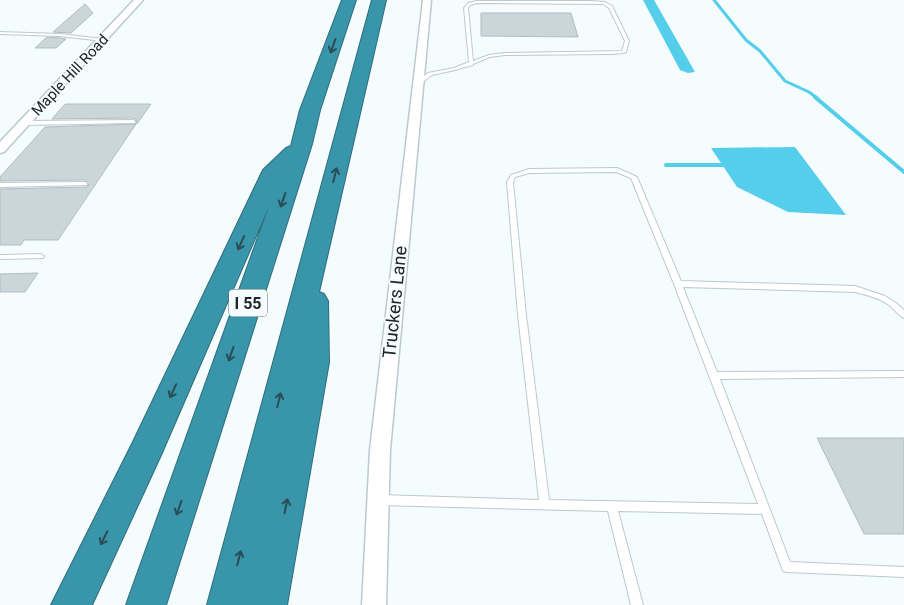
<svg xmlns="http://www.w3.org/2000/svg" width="904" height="605" viewBox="0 0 904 605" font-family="Roboto,sans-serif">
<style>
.water{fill:#54ceea}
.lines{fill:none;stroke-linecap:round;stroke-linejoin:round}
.stream-far1{stroke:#54ceea;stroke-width:3}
.stream{stroke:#54ceea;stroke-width:4}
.building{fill:#cad6da;stroke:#b1bdc0}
.service-casing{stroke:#bdc9cd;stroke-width:2}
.minor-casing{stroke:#bdc9cd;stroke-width:3}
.motorway-casing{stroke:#306e7c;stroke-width:2}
.service{fill:#fff;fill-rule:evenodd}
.minor{fill:#fff;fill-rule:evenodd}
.motorway{fill:#3895aa;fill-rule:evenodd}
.oneway{stroke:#2a4d56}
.labels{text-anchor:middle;stroke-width:4;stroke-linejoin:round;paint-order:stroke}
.far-street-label{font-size:15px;fill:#222628;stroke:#f4fcfe}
.shield{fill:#f4fcfe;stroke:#616668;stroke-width:1}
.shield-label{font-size:16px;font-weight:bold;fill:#222628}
.street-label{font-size:18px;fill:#222628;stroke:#f4fcfe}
</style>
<rect width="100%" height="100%" fill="#f4fcfe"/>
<path class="water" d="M 643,0 L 654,0 L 695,72 L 688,73 L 680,70 Z
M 795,147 L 846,215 L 788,212 L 737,187 L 711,148 Z"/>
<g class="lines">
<path class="stream-far1" d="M 714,0 L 746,40 L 760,51 L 785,81 L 809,92 L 817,98"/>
<path class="stream" d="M 815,97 L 904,172
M 666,165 L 728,165"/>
</g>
<path class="building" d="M 85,4 L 93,13 L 71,33 L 53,32 Z
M 481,13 L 571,13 L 578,37 L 481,36 Z
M 47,37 L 60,38 L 66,39 L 56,48 L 35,48 Z
M 65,104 L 151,104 L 137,124 L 136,119 L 133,118 L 52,119 Z
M 136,124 L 58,240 L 24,240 L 21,245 L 0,245 L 0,189 L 87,187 L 89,185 L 85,180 L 0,181 L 0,177 L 45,127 Z
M 38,273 L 25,292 L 0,292 L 0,274 Z
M 817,438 L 904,438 L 904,534 L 864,534 Z"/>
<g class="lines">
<g class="service-casing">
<path id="service" d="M 477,1 L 591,1 L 605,2 L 612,6 L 629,41 L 626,52 L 624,53 L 612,54 L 505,55 L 490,57 L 473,64 L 473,65 L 455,70 L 432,75 L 420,84 L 416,84 L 416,82 L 428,73 L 454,68 L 469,62 L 464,8 L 468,3 ZM 477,3 L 603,4 L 609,8 L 625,41 L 622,51 L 505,53 L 489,55 L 473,61 L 468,8 L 470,5 Z
M 0,32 L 60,34 L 103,39 L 105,40 L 103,41 L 60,36 L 0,34 Z
M 133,120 L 135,121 L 135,123 L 25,125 L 22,123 L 25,121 Z
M 617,168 L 637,177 L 681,281 L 855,286 L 885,296 L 896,303 L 904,310 L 904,318 C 898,315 894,309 889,305 C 879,298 867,295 855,292 L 683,287 L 717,372 L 904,371 L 904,377 L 720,379 L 790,562 L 904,567 L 904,577 L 787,572 L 783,571 L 762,514 L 618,511 L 643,605 L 631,605 L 608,511 L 379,505 L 376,503 L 374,500 L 376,497 L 379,495 L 539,500 L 518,315 L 507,182 L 511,175 L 529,169 ZM 616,172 L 631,178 L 674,284 L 758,504 L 549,500 L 526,315 L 513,182 L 515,177 L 529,173 Z
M 85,182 L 87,183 L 87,185 L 0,187 L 0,183 Z
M 41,254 L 44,256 L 43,258 L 0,259 L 0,255 Z"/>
</g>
<g class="minor-casing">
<path id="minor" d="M 134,0 L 143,0 L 4,152 L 0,153 L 0,142 Z
M 423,0 L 431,0 L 390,450 L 386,605 L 362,605 L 370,450 Z"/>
</g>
<g class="motorway-casing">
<path id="motorway" d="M 342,0 L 356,0 L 320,110 L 312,144 L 166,605 L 126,605 L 270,204 L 161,455 L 92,605 L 51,605 L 132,444 L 263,170 L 286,148 L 291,146 L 300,110 Z
M 372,0 L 386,0 L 319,292 L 324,294 L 328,301 L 329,362 L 287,605 L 207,605 Z"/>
</g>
<use href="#service" class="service"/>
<use href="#minor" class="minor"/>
<use href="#motorway" class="motorway"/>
</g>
<defs><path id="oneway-shaft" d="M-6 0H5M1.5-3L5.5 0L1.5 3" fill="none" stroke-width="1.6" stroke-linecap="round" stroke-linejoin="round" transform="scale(1.25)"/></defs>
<g class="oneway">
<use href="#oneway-shaft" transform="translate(333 46) rotate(109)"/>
<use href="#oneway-shaft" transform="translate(335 175) rotate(-76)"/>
<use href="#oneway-shaft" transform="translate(283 200) rotate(109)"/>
<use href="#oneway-shaft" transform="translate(241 243) rotate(114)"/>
<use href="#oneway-shaft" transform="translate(231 354) rotate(109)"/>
<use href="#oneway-shaft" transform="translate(173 391) rotate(115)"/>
<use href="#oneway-shaft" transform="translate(279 400) rotate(-76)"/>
<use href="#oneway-shaft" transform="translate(286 506) rotate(-79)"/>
<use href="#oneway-shaft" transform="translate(179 508) rotate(109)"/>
<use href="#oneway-shaft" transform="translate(104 538) rotate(116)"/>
<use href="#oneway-shaft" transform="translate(239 558) rotate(-76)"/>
</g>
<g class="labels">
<g class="far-street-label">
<text transform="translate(70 75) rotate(-47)" y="5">Maple Hill Road</text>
</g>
<rect class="shield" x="229" y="289.5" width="38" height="27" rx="4"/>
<g class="shield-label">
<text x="248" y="309">I 55</text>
</g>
<g class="street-label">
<text transform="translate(395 302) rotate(-84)" y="6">Truckers Lane</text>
</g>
</g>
</svg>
